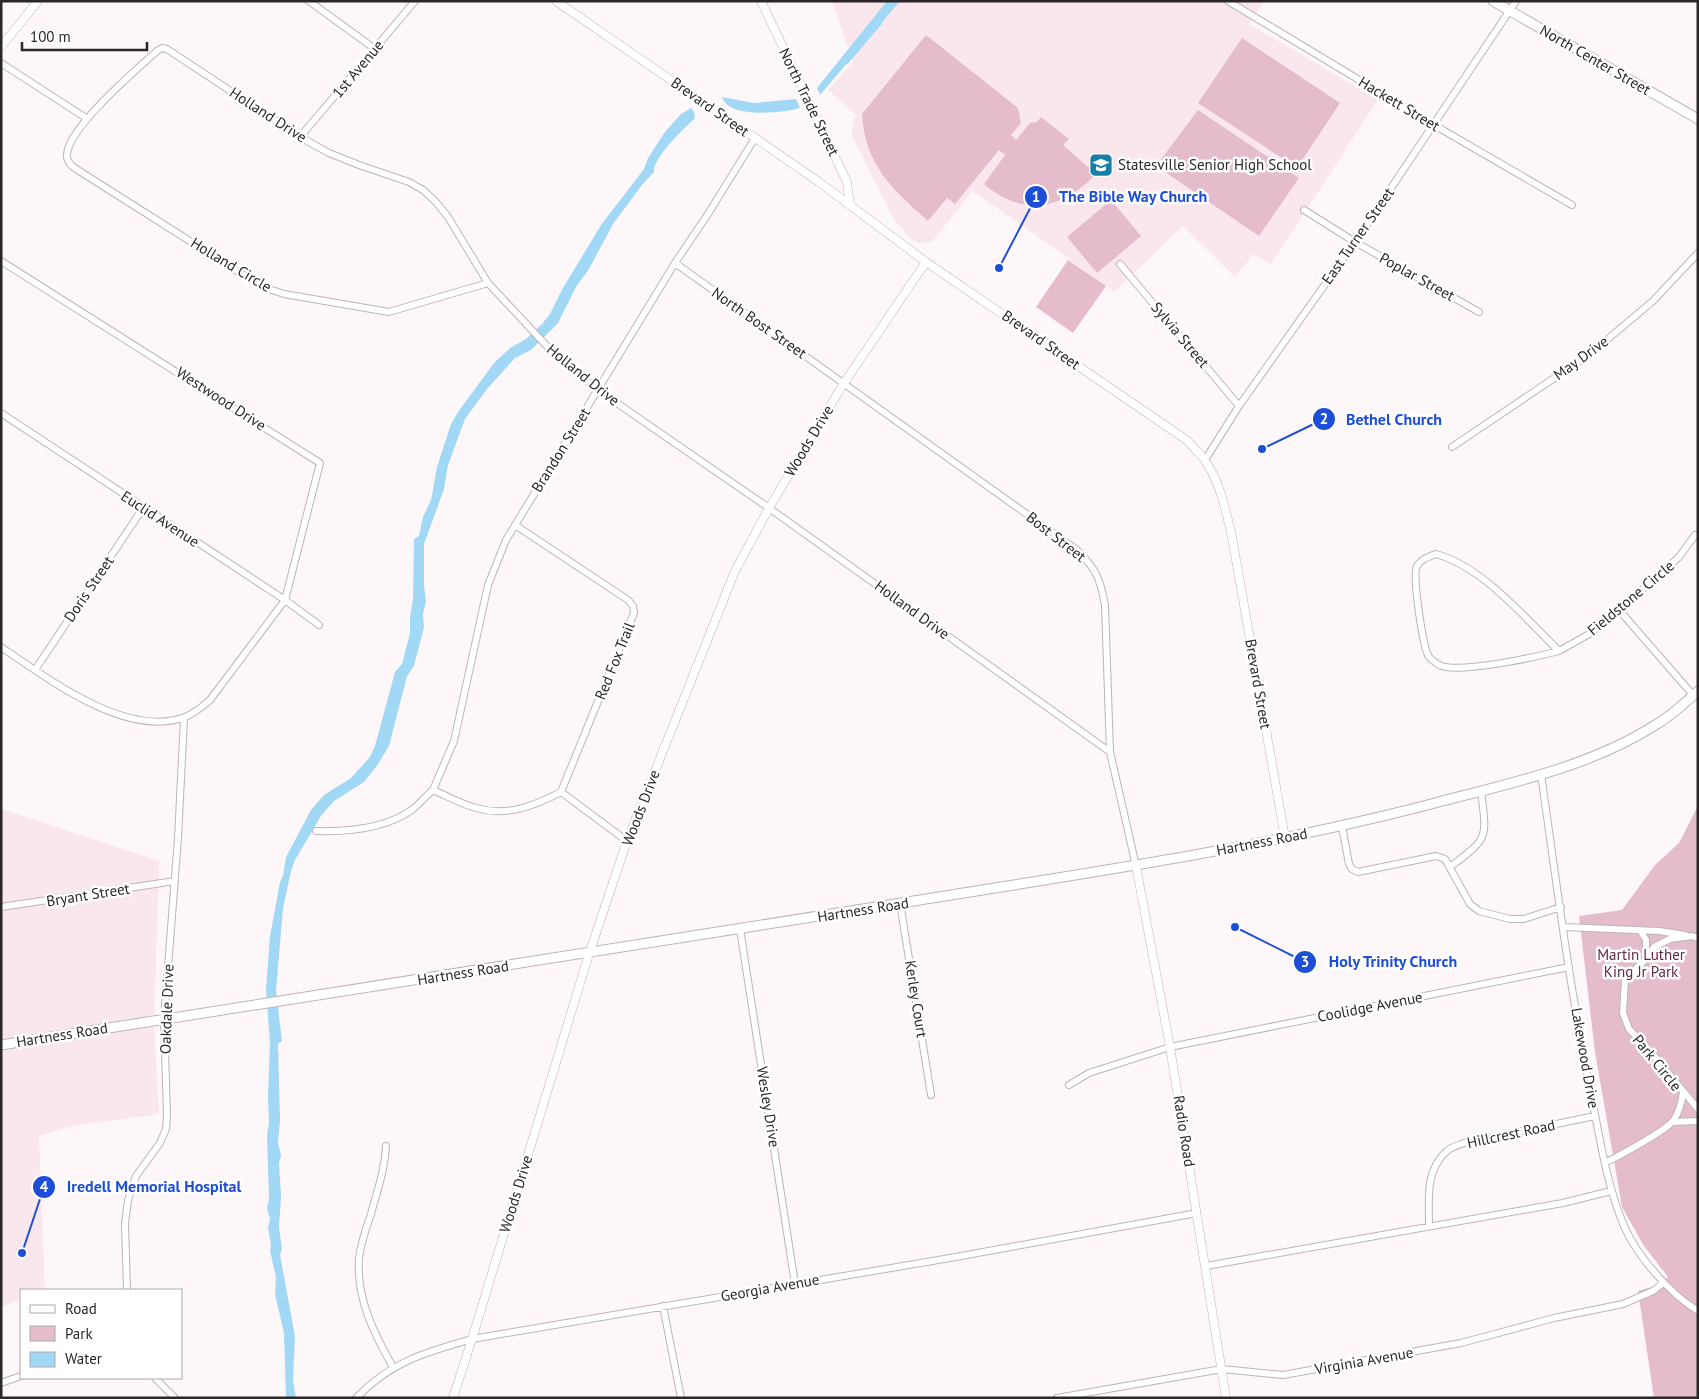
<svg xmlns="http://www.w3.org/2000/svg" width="1699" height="1399" viewBox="0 0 1699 1399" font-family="'PT Sans',sans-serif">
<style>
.built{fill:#fae7ee}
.green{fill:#e5bccc}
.water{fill:#a1d8f5}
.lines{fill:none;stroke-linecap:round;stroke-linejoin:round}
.stream{stroke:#a1d8f5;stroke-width:2.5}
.minor-casing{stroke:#beb4b8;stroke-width:8}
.tertiary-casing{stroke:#beb4b8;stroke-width:9}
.secondary-casing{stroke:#beb4b8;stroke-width:11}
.minor{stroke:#fff;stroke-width:6}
.tertiary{stroke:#fff;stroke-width:8}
.secondary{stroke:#fff;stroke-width:9}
.labels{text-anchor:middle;stroke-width:5;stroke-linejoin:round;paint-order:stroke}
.street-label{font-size:15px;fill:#2b2728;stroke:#fff}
.poi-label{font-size:15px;fill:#2b2728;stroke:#fff;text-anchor:start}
.park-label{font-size:15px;fill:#652544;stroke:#fff}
.leader{fill:none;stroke:#1d4ed8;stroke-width:2}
.callout-dot{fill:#1d4ed8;stroke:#fff;stroke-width:2}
.mark-label{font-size:15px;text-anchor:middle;font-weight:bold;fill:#fff}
.callout-label{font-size:16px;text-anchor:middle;font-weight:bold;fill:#1d4ed8;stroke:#fff;stroke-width:5;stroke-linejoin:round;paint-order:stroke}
</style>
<rect width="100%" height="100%" fill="#fef7fa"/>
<path class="built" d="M 832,1 L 1264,1 L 1249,24 L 1378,100 L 1271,264 L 1253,255 L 1235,277 L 1183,226 L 1114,292 L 1043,240 L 972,191 L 932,242 L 919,243 L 908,236 L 894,219 L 854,140 L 852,133 L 852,125 L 856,115 L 828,90 L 853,62 Z
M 1,809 L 159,861 L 154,1029 L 159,1114 L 73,1126 L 39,1136 L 45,1290 L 21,1290 L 21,1299 L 1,1307 Z"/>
<path class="green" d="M 926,35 L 1018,108 L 1021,123 L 1011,135 L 1016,140 L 1030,123 L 1037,122 L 1041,117 L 1069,139 L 1063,145 L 1096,174 C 1063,209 1023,218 984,184 L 1005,155 L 999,150 L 955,204 L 947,198 L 928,221 C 892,189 865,165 862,114 Z
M 1242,38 L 1340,103 L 1297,168 L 1198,103 Z
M 1198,110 L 1299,178 L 1259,236 L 1156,166 Z
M 1111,200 L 1141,236 L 1097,273 L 1067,237 Z
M 1068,260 L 1106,286 L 1073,333 L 1036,307 Z
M 1698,806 L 1698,1396 L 1694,1398 L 1654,1398 L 1638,1291 L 1655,1286 L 1668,1277 L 1644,1246 L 1622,1207 L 1595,1052 L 1579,916 L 1622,910 L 1655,865 L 1679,843 Z"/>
<path class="water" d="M 887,1 L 900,1 L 820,95 L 817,88 Z
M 722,97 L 754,103 L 796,99 L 800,108 C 783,113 728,119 722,97 Z
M 691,108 L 694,112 L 695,118 C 684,129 653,157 654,172 L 642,185 L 613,224 L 589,269 L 576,287 L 558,323 L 531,350 L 515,358 L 487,389 L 465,419 L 448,465 L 444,489 L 424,544 L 424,586 L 426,601 L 423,614 L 424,627 L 414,666 L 407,676 L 389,746 L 378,764 L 364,782 L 334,801 L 321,816 L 295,860 L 291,871 L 283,908 L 276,991 L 282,1041 L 278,1044 L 280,1120 L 278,1143 L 281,1155 L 279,1163 L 281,1196 L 279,1227 L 282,1249 L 280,1255 L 295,1336 L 293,1380 L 296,1398 L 286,1398 L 284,1333 L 275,1294 L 276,1277 L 270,1251 L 271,1245 L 268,1227 L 270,1219 L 267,1208 L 269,1198 L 267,1135 L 269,1122 L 268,1097 L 270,1043 L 266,990 L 270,936 L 280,882 L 283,876 L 286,857 L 311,810 L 324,795 L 351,778 L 370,757 L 375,746 L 395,672 L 402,664 L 410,633 L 410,617 L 413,599 L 414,539 L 419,536 L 423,517 L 431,500 L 437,467 L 451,424 L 458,412 L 494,363 L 510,348 L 526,339 L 542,324 L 550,314 L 563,288 L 601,225 L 644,169 L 648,158 L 665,132 L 681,114 Z"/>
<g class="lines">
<path class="stream" d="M 847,63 L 881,23"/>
<g class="minor-casing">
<path id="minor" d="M 309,1 L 375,49
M 1228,1 L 1434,125 L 1572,205
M 1,63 L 86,118
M 300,137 L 415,1
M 1304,210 L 1355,242 L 1479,312
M 1,261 L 320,463 L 285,600 L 210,700 C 202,707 195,713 185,717 C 126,739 47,678 1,647
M 675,263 L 1077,550 C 1096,569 1100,578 1105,605 L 1110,752 L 1136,866
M 1120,264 L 1239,406
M 488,283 L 389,312 L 284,294 L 269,289 L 256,283 L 73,167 C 69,163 66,159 67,154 C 69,127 136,70 157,51 L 162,48 L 167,49 L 300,137 L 329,153 L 359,165 L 409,182 L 423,190 L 435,201 L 448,217 L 488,283 L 558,358 L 598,390 L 769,508 L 1110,752
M 1,413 L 285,600 L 319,625
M 1452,447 L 1590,354 L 1653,301 L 1698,253
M 1205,460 L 1239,406 L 1355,242 L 1516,1
M 515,525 L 628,600 L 633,606 L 634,613 L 561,792
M 1436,554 C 1483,567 1525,618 1559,651 C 1536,657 1462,673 1442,666 C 1438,665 1432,660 1429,657 C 1423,648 1412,576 1417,566 C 1421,559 1428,557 1436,554 Z
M 1619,610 L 1693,695
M 1559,651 L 1591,633 L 1619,610 L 1679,557 L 1695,535
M 35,670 L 143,508
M 1541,774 C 1556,879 1569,984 1590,1088 C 1599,1134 1606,1183 1624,1226 C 1637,1256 1670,1294 1698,1311
M 433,790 L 454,741 L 488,585 L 506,540 L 675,263 L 708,214 L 755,138
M 1342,826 L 1349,864 L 1352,869 L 1358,872 L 1436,856 L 1445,859 L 1470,904 L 1479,911 L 1510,919 L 1524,919 L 1561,907
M 316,831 C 349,832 386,829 413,809 C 420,803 426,796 433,790 C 447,796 461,804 476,808 C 507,817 534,806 561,792 L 627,841
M 1450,867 C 1489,837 1487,840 1481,791
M 900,903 L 931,1095
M 1,907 L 175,881
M 1564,927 L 1659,931 L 1685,935
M 740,929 L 795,1284
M 1640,930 L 1646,940 L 1646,957
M 1069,1085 L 1089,1073 L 1170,1047 L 1569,967
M 1683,1091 L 1698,1109
M 1672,1122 L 1698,1121
M 386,1146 C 385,1170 377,1191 371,1214 C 366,1228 361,1243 359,1258 C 356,1298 374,1334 393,1367
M 1605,1163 C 1620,1155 1663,1133 1673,1121 C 1679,1113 1682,1101 1683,1091 L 1650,1051 L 1629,1029 L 1623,1013 L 1625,979 L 1646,959 L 1654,947 L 1670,939 L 1692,936 L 1698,938
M 1429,1225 C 1429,1199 1425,1170 1447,1151 C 1451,1147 1459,1145 1464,1143 L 1595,1116
M 1206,1266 L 1563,1203 L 1611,1191
M 127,1290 L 125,1224 L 128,1200 L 136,1176 L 160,1143 L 166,1129 L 167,1115 L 164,1019 L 178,838 L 184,718
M 663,1306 L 681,1398
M 155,1378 L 175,1398
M 1,1383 L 21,1376
M 356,1398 C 392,1361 424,1353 472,1339 L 950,1258 L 1197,1213
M 1057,1398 L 1222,1369 L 1283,1375 L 1461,1343 L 1554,1318 L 1623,1304 L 1653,1291 L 1663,1283"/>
</g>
<g class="tertiary-casing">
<path id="tertiary" d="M 556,1 L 819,182 L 926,262 L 1188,441 C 1193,447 1199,453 1204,459 C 1220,481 1226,511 1232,537 L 1285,838
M 761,1 L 847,182 L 850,205
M 1,47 L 38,1
M 1136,866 L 1170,1047 L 1226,1398
M 453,1398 L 472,1339 L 589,954 L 627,841 L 735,571 L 769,508 L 844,383 L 926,262"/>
</g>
<g class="secondary-casing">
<path id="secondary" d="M 1493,1 L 1698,119
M 1,1045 C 302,999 602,951 901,903 C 1080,874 1260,849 1435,803 C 1511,783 1590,767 1657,724 C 1672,715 1685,703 1698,691"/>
</g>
<use href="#minor" class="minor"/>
<use href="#tertiary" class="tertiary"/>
<use href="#secondary" class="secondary"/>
</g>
<defs>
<g id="school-square" transform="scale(1.25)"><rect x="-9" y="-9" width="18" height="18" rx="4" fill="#1680a9" stroke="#fff"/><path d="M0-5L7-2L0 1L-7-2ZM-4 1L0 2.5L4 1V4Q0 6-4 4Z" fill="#fff"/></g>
</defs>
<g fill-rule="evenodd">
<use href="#school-square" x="1101" y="165"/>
</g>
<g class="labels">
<g class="street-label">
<text transform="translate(1595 60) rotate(30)" y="5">North Center Street</text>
<text transform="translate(358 69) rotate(-50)" y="5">1st Avenue</text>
<text transform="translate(809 102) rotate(64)" y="5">North Trade Street</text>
<text transform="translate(1399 104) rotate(31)" y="5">Hackett Street</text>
<text transform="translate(710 107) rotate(35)" y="5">Brevard Street</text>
<text transform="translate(268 115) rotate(33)" y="5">Holland Drive</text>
<text transform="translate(1358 236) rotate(-55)" y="5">East Turner Street</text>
<text transform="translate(231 265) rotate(31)" y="5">Holland Circle</text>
<text transform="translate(1417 277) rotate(29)" y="5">Poplar Street</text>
<text transform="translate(759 323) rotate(35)" y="5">North Bost Street</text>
<text transform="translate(1180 335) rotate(50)" y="5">Sylvia Street</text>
<text transform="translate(1041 340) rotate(35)" y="5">Brevard Street</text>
<text transform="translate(1581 358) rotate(-36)" y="5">May Drive</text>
<text transform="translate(583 375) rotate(39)" y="5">Holland Drive</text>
<text transform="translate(221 399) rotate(33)" y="5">Westwood Drive</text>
<text transform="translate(809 441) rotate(-59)" y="5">Woods Drive</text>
<text transform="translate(561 450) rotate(-58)" y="5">Brandon Street</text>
<text transform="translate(160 519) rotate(33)" y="5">Euclid Avenue</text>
<text transform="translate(1056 537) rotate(38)" y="5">Bost Street</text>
<text transform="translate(89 589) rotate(-56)" y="5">Doris Street</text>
<text transform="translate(1631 598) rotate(-40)" y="5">Fieldstone Circle</text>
<text transform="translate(912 610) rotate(36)" y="5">Holland Drive</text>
<text transform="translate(615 661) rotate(-68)" y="5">Red Fox Trail</text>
<text transform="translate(1258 684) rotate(80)" y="5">Brevard Street</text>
<text transform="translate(641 808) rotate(-69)" y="5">Woods Drive</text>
<text transform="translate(1262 842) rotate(-11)" y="5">Hartness Road</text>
<text transform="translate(88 895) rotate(-9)" y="5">Bryant Street</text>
<text transform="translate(863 910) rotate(-9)" y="5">Hartness Road</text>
<text transform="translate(463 973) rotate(-9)" y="5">Hartness Road</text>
<text transform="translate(916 999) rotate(81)" y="5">Kerley Court</text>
<text transform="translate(1370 1007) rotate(-11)" y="5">Coolidge Avenue</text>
<text transform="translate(167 1009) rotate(-88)" y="5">Oakdale Drive</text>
<text transform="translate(62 1035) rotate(-9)" y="5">Hartness Road</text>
<text transform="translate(1585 1058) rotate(80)" y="5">Lakewood Drive</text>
<text transform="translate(1657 1063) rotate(51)" y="5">Park Circle</text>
<text transform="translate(768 1107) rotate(81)" y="5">Wesley Drive</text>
<text transform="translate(1184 1131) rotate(81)" y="5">Radio Road</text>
<text transform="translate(1511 1134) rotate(-12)" y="5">Hillcrest Road</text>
<text transform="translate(516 1194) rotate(-73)" y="5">Woods Drive</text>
<text transform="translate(770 1288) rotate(-10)" y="5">Georgia Avenue</text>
<text transform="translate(1364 1361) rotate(-10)" y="5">Virginia Avenue</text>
</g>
<g class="poi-label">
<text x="1118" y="170">Statesville Senior High School</text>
</g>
<g class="park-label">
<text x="1641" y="960">Martin Luther<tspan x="1641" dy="17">King Jr Park</tspan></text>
</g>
</g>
<path class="leader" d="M999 268L1036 197M1262 449L1324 419M1235 927L1305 962M22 1253L44 1187"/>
<g class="callout-dot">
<circle cx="999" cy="268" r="5"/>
<circle cx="1262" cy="449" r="5"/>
<circle cx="1235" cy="927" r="5"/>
<circle cx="22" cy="1253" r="5"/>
<circle cx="1036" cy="197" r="12"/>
<circle cx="1324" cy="419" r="12"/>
<circle cx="1305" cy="962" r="12"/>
<circle cx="44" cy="1187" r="12"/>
</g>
<g class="mark-label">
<text x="1036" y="202">1</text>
<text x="1324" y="424">2</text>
<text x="1305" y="967">3</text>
<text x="44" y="1192">4</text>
</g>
<g class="callout-label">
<text x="1133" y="202">The Bible Way Church</text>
<text x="1394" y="425">Bethel Church</text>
<text x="1393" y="967">Holy Trinity Church</text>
<text x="154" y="1192">Iredell Memorial Hospital</text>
</g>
<rect width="1699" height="1399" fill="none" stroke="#2b2728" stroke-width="5"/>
<rect x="20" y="1289" width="162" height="90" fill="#ffffff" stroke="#aaa9a9"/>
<rect x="30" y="1305" width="25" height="8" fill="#ffffff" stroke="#aaa9a9"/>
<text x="65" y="1314" font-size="15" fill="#2b2728">Road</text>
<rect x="30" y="1326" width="25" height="15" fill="#e5bccc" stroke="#aaa9a9"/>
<text x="65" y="1339" font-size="15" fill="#2b2728">Park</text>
<rect x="30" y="1352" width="25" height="15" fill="#a1d8f5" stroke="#aaa9a9"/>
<text x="65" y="1364" font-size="15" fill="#2b2728">Water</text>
<path d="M22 42v8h125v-8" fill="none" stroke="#2b2728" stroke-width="2.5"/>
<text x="30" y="42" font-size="15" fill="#2b2728" stroke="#ffffff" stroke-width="4" paint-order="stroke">100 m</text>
</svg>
